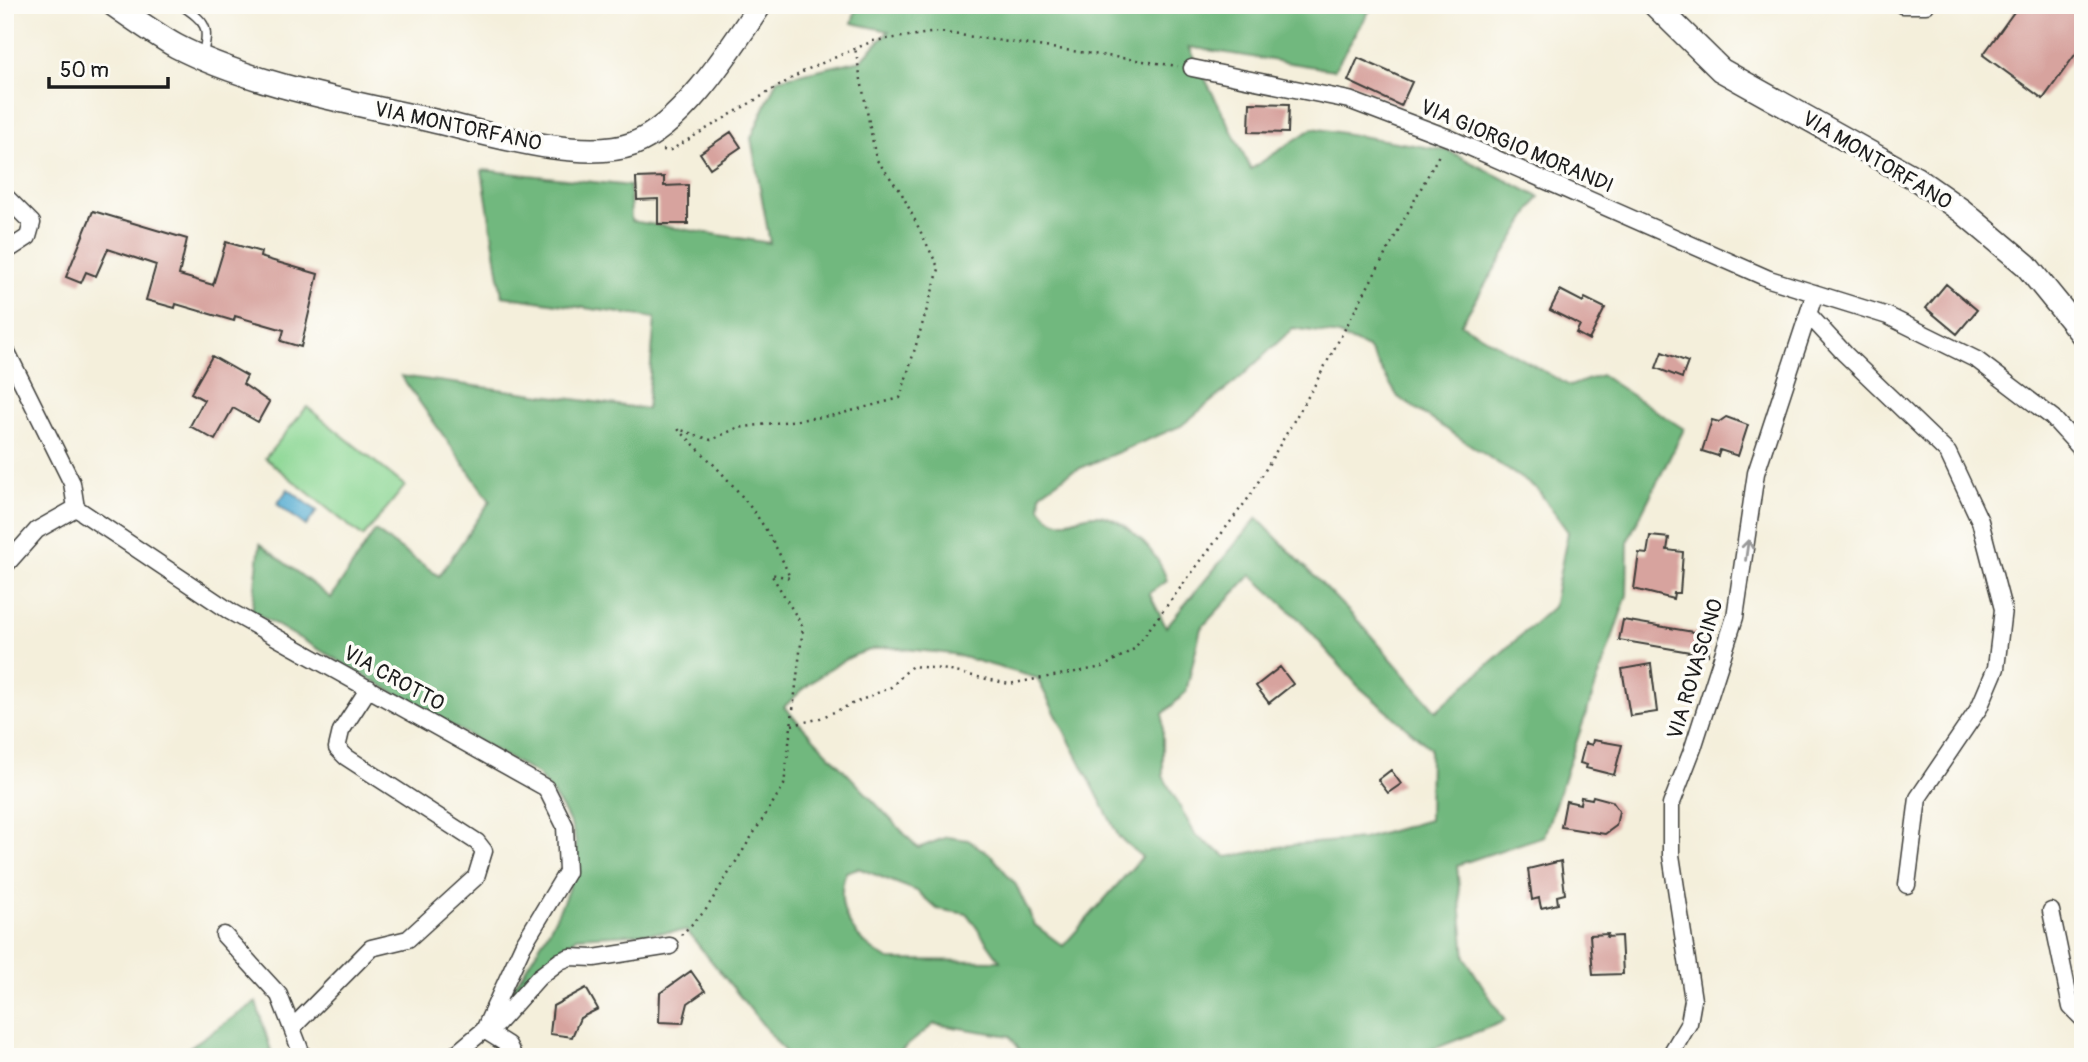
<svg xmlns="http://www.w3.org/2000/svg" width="2088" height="1062" viewBox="0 0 2088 1062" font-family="Pangolin,sans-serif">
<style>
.green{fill:#8cd794;stroke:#547a58;stroke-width:2}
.forest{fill:#71b87e;stroke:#466a4d;stroke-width:2;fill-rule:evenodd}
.water{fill:#54acd1;stroke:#386476;stroke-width:2}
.building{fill:#d7a39e}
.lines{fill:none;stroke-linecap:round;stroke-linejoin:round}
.lane-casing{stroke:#3c3c39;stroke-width:11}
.street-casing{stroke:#3c3c39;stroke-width:19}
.secondary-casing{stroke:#3c3c39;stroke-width:26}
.path{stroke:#3c3c39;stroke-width:2.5;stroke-dasharray:2 5;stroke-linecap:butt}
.lane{stroke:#fff;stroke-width:8}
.street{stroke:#fff;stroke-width:16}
.secondary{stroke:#fff;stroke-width:23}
.oneway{stroke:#999}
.labels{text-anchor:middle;stroke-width:7;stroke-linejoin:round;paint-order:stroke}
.street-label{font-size:21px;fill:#1c1c1c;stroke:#fdfcf7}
</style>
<rect width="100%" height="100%" fill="#fdfcf7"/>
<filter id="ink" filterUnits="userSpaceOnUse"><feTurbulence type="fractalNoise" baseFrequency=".0143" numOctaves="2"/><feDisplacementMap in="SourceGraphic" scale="14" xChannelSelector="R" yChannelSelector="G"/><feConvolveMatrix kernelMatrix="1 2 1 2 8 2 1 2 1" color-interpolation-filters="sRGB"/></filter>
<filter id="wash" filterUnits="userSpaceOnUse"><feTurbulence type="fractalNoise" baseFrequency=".00686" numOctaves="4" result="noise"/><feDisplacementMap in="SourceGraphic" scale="28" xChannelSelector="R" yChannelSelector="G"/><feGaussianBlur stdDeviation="1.57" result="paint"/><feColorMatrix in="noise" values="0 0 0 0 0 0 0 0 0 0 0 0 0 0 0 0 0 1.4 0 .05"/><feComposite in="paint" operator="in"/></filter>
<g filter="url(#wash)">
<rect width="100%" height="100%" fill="#f4efdb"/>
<path class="green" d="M 307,407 L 405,486 L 363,537 L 265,458 Z"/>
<path class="forest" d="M 857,5 L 1373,5 L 1334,70 L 1189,47 L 1251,169 L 1313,128 L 1449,151 L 1539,197 L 1461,324 L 1570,386 L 1601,375 L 1684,429 L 1628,540 L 1627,595 L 1544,836 L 1457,865 L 1465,958 L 1505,1021 L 1431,1050 L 1439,1057 L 1025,1057 L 1010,1036 L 934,1024 L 893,1057 L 789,1057 L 687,931 L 577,937 L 498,1012 C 524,968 589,885 574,834 C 567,811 552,793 538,775 L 252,611 L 260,544 L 331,598 L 375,531 L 439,576 L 490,501 L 401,376 L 647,409 L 655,318 L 502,296 L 482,170 L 630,186 L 631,221 L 770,243 L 751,138 L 777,79 L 861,60 L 889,31 L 852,23 ZM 1293,328 L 1338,335 L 1368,348 L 1398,397 L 1537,489 L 1568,532 L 1553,607 L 1436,711 L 1362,625 L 1257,518 L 1166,627 L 1149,593 L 1167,581 C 1160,555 1126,518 1098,515 C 1073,513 1061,537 1040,507 L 1041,493 L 1071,472 L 1181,426 L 1240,378 ZM 1251,575 L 1300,620 L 1358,686 L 1430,748 L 1429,820 L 1363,839 L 1290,845 L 1227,857 L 1196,836 L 1163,776 L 1163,714 L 1186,692 L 1201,628 ZM 887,647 L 952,654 L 1037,678 L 1119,837 L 1142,857 L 1063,946 L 1035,925 L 1016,885 L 992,856 L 968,840 L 947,837 L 918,848 L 784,707 C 813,679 846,651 887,647 ZM 858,868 L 917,891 L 937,909 L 967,914 L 1000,961 L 889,960 C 855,941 832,912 846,872 Z
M 256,1002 L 273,1057 L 175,1057 Z"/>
<path class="water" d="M 288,489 L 317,511 L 306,526 L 277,504 Z"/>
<g id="blocks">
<path class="building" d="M 2019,5 L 2083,5 L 2083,56 L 2077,52 L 2043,99 L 1983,55 Z
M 1358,58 L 1412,82 L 1401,106 L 1348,81 Z
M 1250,103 L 1289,104 L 1288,133 L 1249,132 Z
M 731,132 L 741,147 L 710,168 L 700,153 Z
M 664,177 L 664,186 L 688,185 L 688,224 L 658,224 L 658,199 L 637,200 L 636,178 Z
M 93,211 L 187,239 L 179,275 L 213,285 L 226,242 L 261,252 L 260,257 L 318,274 L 301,347 L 281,341 L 284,330 L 235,316 L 234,321 L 176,304 L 175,308 L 146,300 L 156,265 L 108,249 L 96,276 L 86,272 L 81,283 L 66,277 Z
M 1946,284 L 1977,310 L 1957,334 L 1926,308 Z
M 1560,290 L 1583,302 L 1585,298 L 1605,308 L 1589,340 L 1576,333 L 1580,325 L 1550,310 Z
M 1662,352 L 1688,362 L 1682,378 L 1656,368 Z
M 212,356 L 247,376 L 243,384 L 269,402 L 258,422 L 233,408 L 215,440 L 190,426 L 204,400 L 191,393 Z
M 1726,417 L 1748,425 L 1738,456 L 1720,450 L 1718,456 L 1702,451 L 1712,420 L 1719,422 Z
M 1650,536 L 1669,538 L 1667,550 L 1683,552 L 1680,593 L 1674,593 L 1673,599 L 1634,589 L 1639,553 L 1647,554 Z
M 1623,620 L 1711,635 L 1708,655 L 1619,640 Z
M 1651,664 L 1657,712 L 1630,716 L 1622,669 Z
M 1280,667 L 1293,684 L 1269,703 L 1256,686 Z
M 1593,740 L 1622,745 L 1614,775 L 1586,768 L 1587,765 L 1580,763 L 1585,743 L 1592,745 Z
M 1391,770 L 1401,784 L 1388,793 L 1378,780 Z
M 1593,796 L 1612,801 L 1619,811 L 1616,826 L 1605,834 L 1561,827 L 1566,801 L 1580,804 L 1581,797 L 1592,799 Z
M 1561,861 L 1565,894 L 1557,896 L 1558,904 L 1541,908 L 1539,898 L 1532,900 L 1528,869 Z
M 1608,934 L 1607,937 L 1621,936 L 1623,974 L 1593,975 L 1590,935 Z
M 691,971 L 705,991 L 688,1003 L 683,1023 L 659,1022 L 660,993 Z
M 586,988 L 598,1009 L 580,1018 L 572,1037 L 550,1034 L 553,1006 Z"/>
</g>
</g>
<g filter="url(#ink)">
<use href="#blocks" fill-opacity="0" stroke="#3c3c39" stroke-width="2"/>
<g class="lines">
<g class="lane-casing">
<path id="lane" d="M 181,5 C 205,22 211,26 202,56"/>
</g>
<g class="street-casing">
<path id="street" d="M 1902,5 L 1926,5
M 1192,68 L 1349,100 L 1449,138 L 1769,279 L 1888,316 L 1977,360 L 2052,417 L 2083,451
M 5,196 L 32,223 L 28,237 L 5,252
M 1809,315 L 1845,354 L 1948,453 L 1980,521 L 2003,609 L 1996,668 L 1979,708 L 1918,798 L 1907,885
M 5,348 L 72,483 L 76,508
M 5,566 L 37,530 L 76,508 L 231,612 L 546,788 L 565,826 L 567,872 L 523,945 L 484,1030
M 2051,911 L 2071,1007 L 2083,1019
M 224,935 L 279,995 L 303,1057
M 292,1028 L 371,948 L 408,939 L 476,877 L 484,851 L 477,842 L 346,757 L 337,748 L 341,731 L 369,688
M 484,1030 L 508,1045 L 514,1057
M 452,1057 L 484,1030 L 497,1024 L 539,977 L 560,961 L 570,957 L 594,958 L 670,946
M 1669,1057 L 1689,1023 L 1693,1000 L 1671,855 L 1671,805 L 1693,748 L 1735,617 L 1756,473 L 1815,293"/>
</g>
<g class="secondary-casing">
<path id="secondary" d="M 114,5 C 134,19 155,34 176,46 C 249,84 349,102 430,120 C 483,132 581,163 633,144 C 683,125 731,48 760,5
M 1655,5 L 1721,70 L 1915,178 L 1962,211 L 2026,265 L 2083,335"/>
</g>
<path class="path" d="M 663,150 L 669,151 L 806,70 L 873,41 L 938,32 L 1178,66
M 792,725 L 818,719 L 891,687 L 912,666 L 942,669 L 1009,684 L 1103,667 L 1134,649 L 1250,496 L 1313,388 L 1440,153
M 681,935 L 705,911 L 784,785 L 803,627 L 771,574 L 790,578 C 765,514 726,476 678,429 L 711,440 L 737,428 L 836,415 L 900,398 L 939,269 L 901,192 L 876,159 L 855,48"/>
<use href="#lane" class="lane"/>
<use href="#street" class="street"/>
<use href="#secondary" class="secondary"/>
</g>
<defs><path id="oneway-shaft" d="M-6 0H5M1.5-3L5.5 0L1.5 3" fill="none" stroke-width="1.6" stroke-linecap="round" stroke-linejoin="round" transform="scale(1.75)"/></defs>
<use class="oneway" href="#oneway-shaft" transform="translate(1747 550) rotate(-82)"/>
</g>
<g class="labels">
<g class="street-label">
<text transform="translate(458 126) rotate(12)" y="7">VIA MONTORFANO</text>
<text transform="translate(1517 146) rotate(23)" y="7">VIA GIORGIO MORANDI</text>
<text transform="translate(1877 160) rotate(31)" y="7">VIA MONTORFANO</text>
<text transform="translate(1695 669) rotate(-73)" y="7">VIA ROVASCINO</text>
<text transform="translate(394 678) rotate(29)" y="7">VIA CROTTO</text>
</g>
</g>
<rect width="2088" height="1062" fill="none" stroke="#fdfcf7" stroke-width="28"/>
<path d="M49 77v10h119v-10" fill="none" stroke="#1c1c1c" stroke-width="3.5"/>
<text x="60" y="77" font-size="21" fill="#1c1c1c" stroke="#fdfcf7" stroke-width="5" paint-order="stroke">50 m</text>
</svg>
